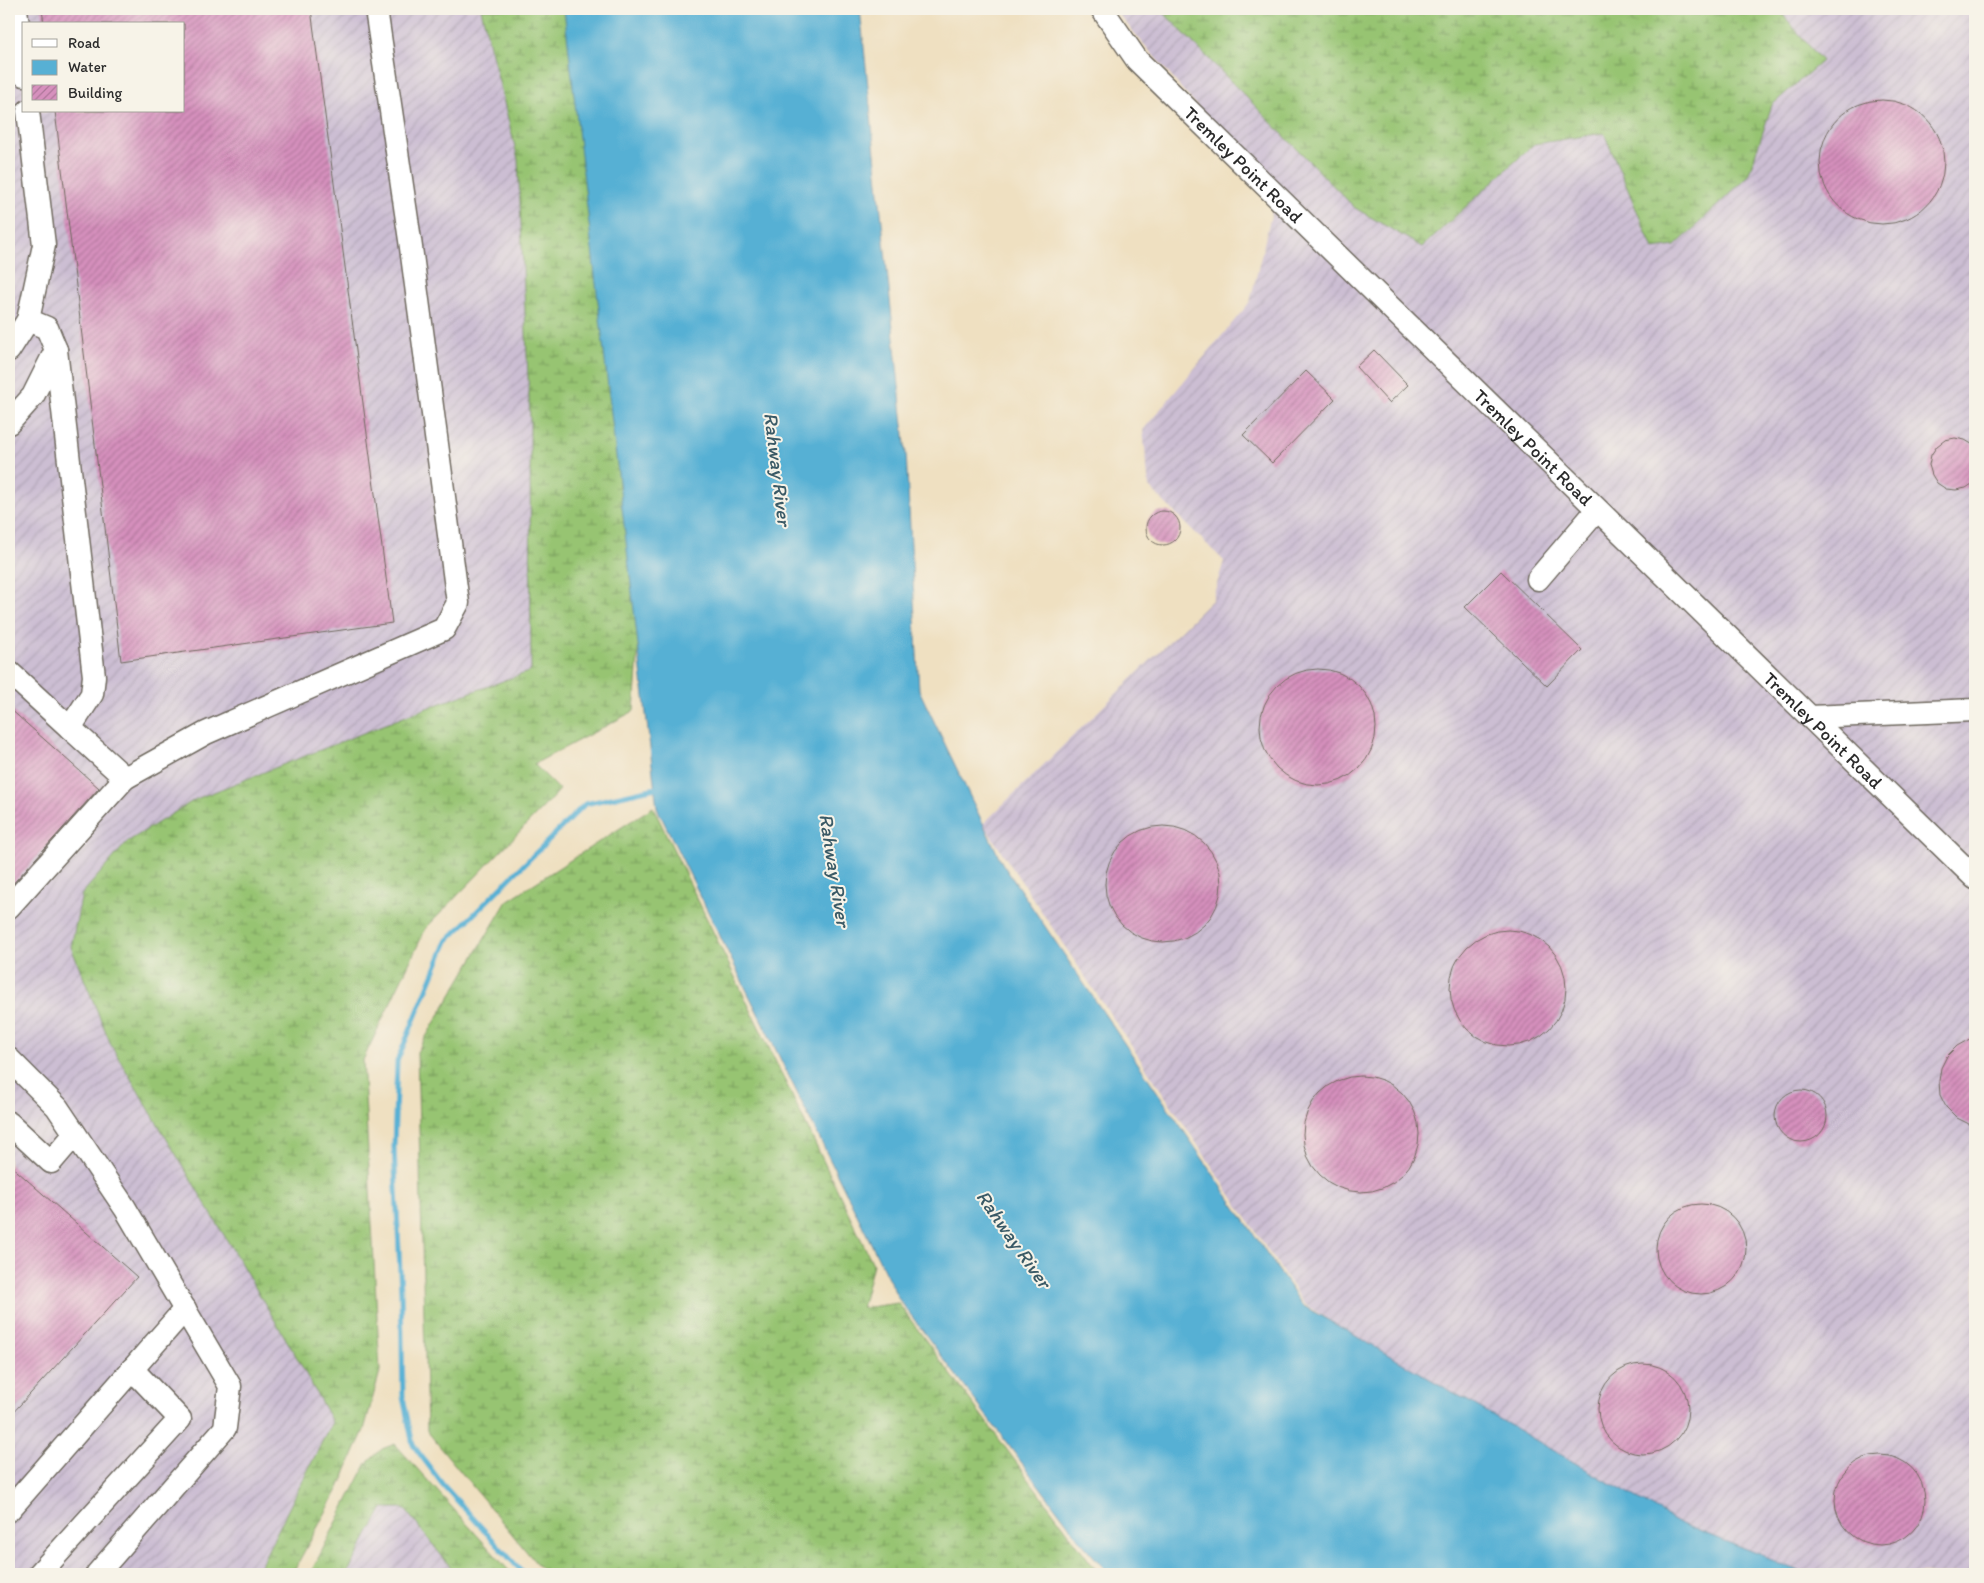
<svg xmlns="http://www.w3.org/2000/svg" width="1984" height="1583" viewBox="0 0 1984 1583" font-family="Itim,sans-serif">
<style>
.industrial{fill:url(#industrial-furrows);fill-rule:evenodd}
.wetland{fill:url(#wetland-marsh);stroke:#61784e}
.water{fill:#57b0d4;stroke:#416e80}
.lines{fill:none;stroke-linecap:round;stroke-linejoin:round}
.stream{stroke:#57b0d4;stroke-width:5}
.building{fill:url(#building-hatch)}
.minor-casing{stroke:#706a60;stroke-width:25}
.minor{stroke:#fff;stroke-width:22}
.labels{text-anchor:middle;stroke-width:4;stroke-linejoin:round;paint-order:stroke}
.street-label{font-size:19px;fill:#2b2b2b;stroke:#f7f3e8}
.water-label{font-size:20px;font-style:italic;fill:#3a5a66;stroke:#f7f3e8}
</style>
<defs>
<pattern id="industrial-furrows" width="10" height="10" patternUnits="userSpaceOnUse" patternTransform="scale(1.25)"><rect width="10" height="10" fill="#ccbed3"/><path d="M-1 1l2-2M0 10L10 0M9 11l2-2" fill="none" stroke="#afa3b5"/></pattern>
<pattern id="wetland-marsh" width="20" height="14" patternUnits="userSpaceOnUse" patternTransform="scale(1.25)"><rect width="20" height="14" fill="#97c472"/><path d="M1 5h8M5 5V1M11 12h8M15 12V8" fill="none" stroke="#7b9f5e"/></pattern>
<pattern id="building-hatch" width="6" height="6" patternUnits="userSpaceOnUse" patternTransform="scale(1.25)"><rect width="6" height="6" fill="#d690bd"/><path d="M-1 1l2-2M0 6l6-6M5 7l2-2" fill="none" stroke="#ae769a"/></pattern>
</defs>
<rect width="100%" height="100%" fill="#f7f3e8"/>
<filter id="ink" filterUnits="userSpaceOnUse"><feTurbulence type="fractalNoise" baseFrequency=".02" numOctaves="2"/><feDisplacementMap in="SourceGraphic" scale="10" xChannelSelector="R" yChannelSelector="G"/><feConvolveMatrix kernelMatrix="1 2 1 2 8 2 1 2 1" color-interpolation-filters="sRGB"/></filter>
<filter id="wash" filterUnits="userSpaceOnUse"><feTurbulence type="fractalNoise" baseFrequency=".0096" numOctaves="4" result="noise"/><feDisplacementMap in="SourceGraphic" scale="20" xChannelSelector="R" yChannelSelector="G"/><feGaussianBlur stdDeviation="1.12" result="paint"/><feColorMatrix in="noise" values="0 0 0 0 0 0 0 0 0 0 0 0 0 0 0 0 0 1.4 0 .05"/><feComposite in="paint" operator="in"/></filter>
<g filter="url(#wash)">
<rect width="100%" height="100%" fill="#efe0c1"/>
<path class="industrial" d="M 9,9 L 481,9 L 518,159 L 530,419 L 531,671 L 424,709 L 196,799 L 127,842 L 82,894 L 71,947 L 332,1422 L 256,1574 L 9,1574 ZM 24,24 L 184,24 L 184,111 L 24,111 Z
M 1114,9 L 1160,9 L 1355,208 L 1422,247 L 1534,144 L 1604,133 L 1748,176 L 1772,105 L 1822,61 L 1778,9 L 1975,9 L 1975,1574 L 1782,1574 L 1574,1477 L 1304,1304 L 983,824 L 1212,600 L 1224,561 L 1149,487 L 1143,430 L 1250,302 L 1275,199 Z
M 383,1508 L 404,1508 L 456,1574 L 347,1574 Z"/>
<path class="wetland" d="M 481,9 L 568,9 L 642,598 L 634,711 L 534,764 L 560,790 L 426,928 L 363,1060 L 380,1371 L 364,1430 L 339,1488 L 292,1574 L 256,1574 L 332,1422 L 299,1361 L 112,1047 L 71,947 L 82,894 L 127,842 L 196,799 L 424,709 L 531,671 L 530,419 L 518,159 Z
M 1160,9 L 1778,9 L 1822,61 L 1772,105 L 1748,176 L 1675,246 L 1653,249 L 1604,133 L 1534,144 L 1422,247 L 1355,208 Z
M 653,807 L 873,1264 L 862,1308 L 898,1303 L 1099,1574 L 545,1574 L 427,1431 L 417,1052 L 507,901 Z
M 395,1444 L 512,1574 L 456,1574 L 404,1508 L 383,1508 L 347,1574 L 310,1574 L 367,1463 L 382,1449 Z"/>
<path class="water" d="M 564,9 L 860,9 L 906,454 L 919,690 L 1002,863 L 1302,1305 L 1679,1523 L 1807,1574 L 1109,1574 L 1082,1543 L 898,1298 L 657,808 Z"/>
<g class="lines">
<path class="stream" d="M 524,1574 L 443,1485 L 413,1445 L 403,1397 L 401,1292 L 394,1147 L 397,1061 L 447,941 L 585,804 L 660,787"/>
</g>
<g id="blocks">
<path class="building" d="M 42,9 L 311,9 L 392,623 L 121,661 L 55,111 L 184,111 L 184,24 L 44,24 Z
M1820 162a62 62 0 1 1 124 0a62 62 0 1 1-124 0Z
M 1374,350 L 1408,385 L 1389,403 L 1356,367 Z
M 1306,371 L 1335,399 L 1272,463 L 1243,435 Z
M 1955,438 L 1965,440 L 1975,446 L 1975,482 L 1966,488 L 1956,490 L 1946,489 L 1937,483 L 1932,475 L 1929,465 L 1931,455 L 1937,446 L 1945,440 Z
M1146 528a17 17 0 1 1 34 0a17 17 0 1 1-34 0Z
M 1501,571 L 1582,650 L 1547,686 L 1465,607 Z
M1260 727a58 58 0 1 1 116 0a58 58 0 1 1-116 0Z
M 9,708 L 99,788 L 9,888 Z
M1105 884a58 58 0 1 1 116 0a58 58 0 1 1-116 0Z
M1450 988a58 58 0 1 1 116 0a58 58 0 1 1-116 0Z
M 1975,1036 L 1975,1127 L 1957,1118 L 1946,1107 L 1940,1095 L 1939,1081 L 1941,1068 L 1947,1056 L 1957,1046 Z
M1303 1134a58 58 0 1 1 116 0a58 58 0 1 1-116 0Z
M1775 1116a26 26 0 1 1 52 0a26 26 0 1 1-52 0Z
M 9,1164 L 137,1277 L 9,1417 Z
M1656 1249a45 45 0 1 1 90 0a45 45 0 1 1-90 0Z
M1598 1409a45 45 0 1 1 90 0a45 45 0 1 1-90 0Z
M1835 1500a45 45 0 1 1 90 0a45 45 0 1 1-90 0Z"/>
</g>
</g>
<g filter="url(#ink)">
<use href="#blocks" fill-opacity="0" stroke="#706a60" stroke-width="1"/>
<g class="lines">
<g class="minor-casing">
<g id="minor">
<path d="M 16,9 L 24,75"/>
<path id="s1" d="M 1102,9 L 1137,60 L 1975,878"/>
<path d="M 9,350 L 28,320 L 44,245 L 28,111"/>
<path d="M 9,423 L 33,396 L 56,350"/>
<path d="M 1538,579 L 1597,510"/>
<path d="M 9,672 L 70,728 L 92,694 L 94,676 L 56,350 L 47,328 L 28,320"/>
<path d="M 1810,717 L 1975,710"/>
<path d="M 70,728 L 125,778"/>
<path d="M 9,907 L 125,778 L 206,733 L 444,629 L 458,603 L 410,240 L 376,9"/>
<path d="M 9,1059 L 57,1107 L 125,1208 L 230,1386 L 225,1428 L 97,1574"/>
<path d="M 9,1123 L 51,1162 L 75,1134"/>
<path d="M 9,1510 L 185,1309"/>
<path d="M 39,1574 L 180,1419 L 132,1369"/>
</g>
</g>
<use href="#minor" class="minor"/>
</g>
</g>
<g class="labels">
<g class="street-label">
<text dy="7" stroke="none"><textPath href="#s1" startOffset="211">Tremley Point Road</textPath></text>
<text dy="7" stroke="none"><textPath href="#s1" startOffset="616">Tremley Point Road</textPath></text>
<text dy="7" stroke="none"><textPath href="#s1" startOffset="1021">Tremley Point Road</textPath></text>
</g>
<g class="water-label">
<text transform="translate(778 469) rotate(83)" y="7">Rahway River</text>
<text transform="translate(835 870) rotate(81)" y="7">Rahway River</text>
<text transform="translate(1014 1239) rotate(55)" y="7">Rahway River</text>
</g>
</g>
<rect width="1984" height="1583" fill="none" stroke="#f7f3e8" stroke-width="30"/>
<rect x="22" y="22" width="162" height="90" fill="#f7f3e8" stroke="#a5a39c"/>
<rect x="32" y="39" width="25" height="8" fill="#ffffff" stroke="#a5a39c"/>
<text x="68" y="48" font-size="15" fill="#2b2b2b">Road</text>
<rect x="32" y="60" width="25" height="15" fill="#57b0d4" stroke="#a5a39c"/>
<text x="68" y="72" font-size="15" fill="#2b2b2b">Water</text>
<rect x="32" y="85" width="25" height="15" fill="url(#building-hatch)" stroke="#a5a39c"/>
<text x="68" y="98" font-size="15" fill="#2b2b2b">Building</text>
</svg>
